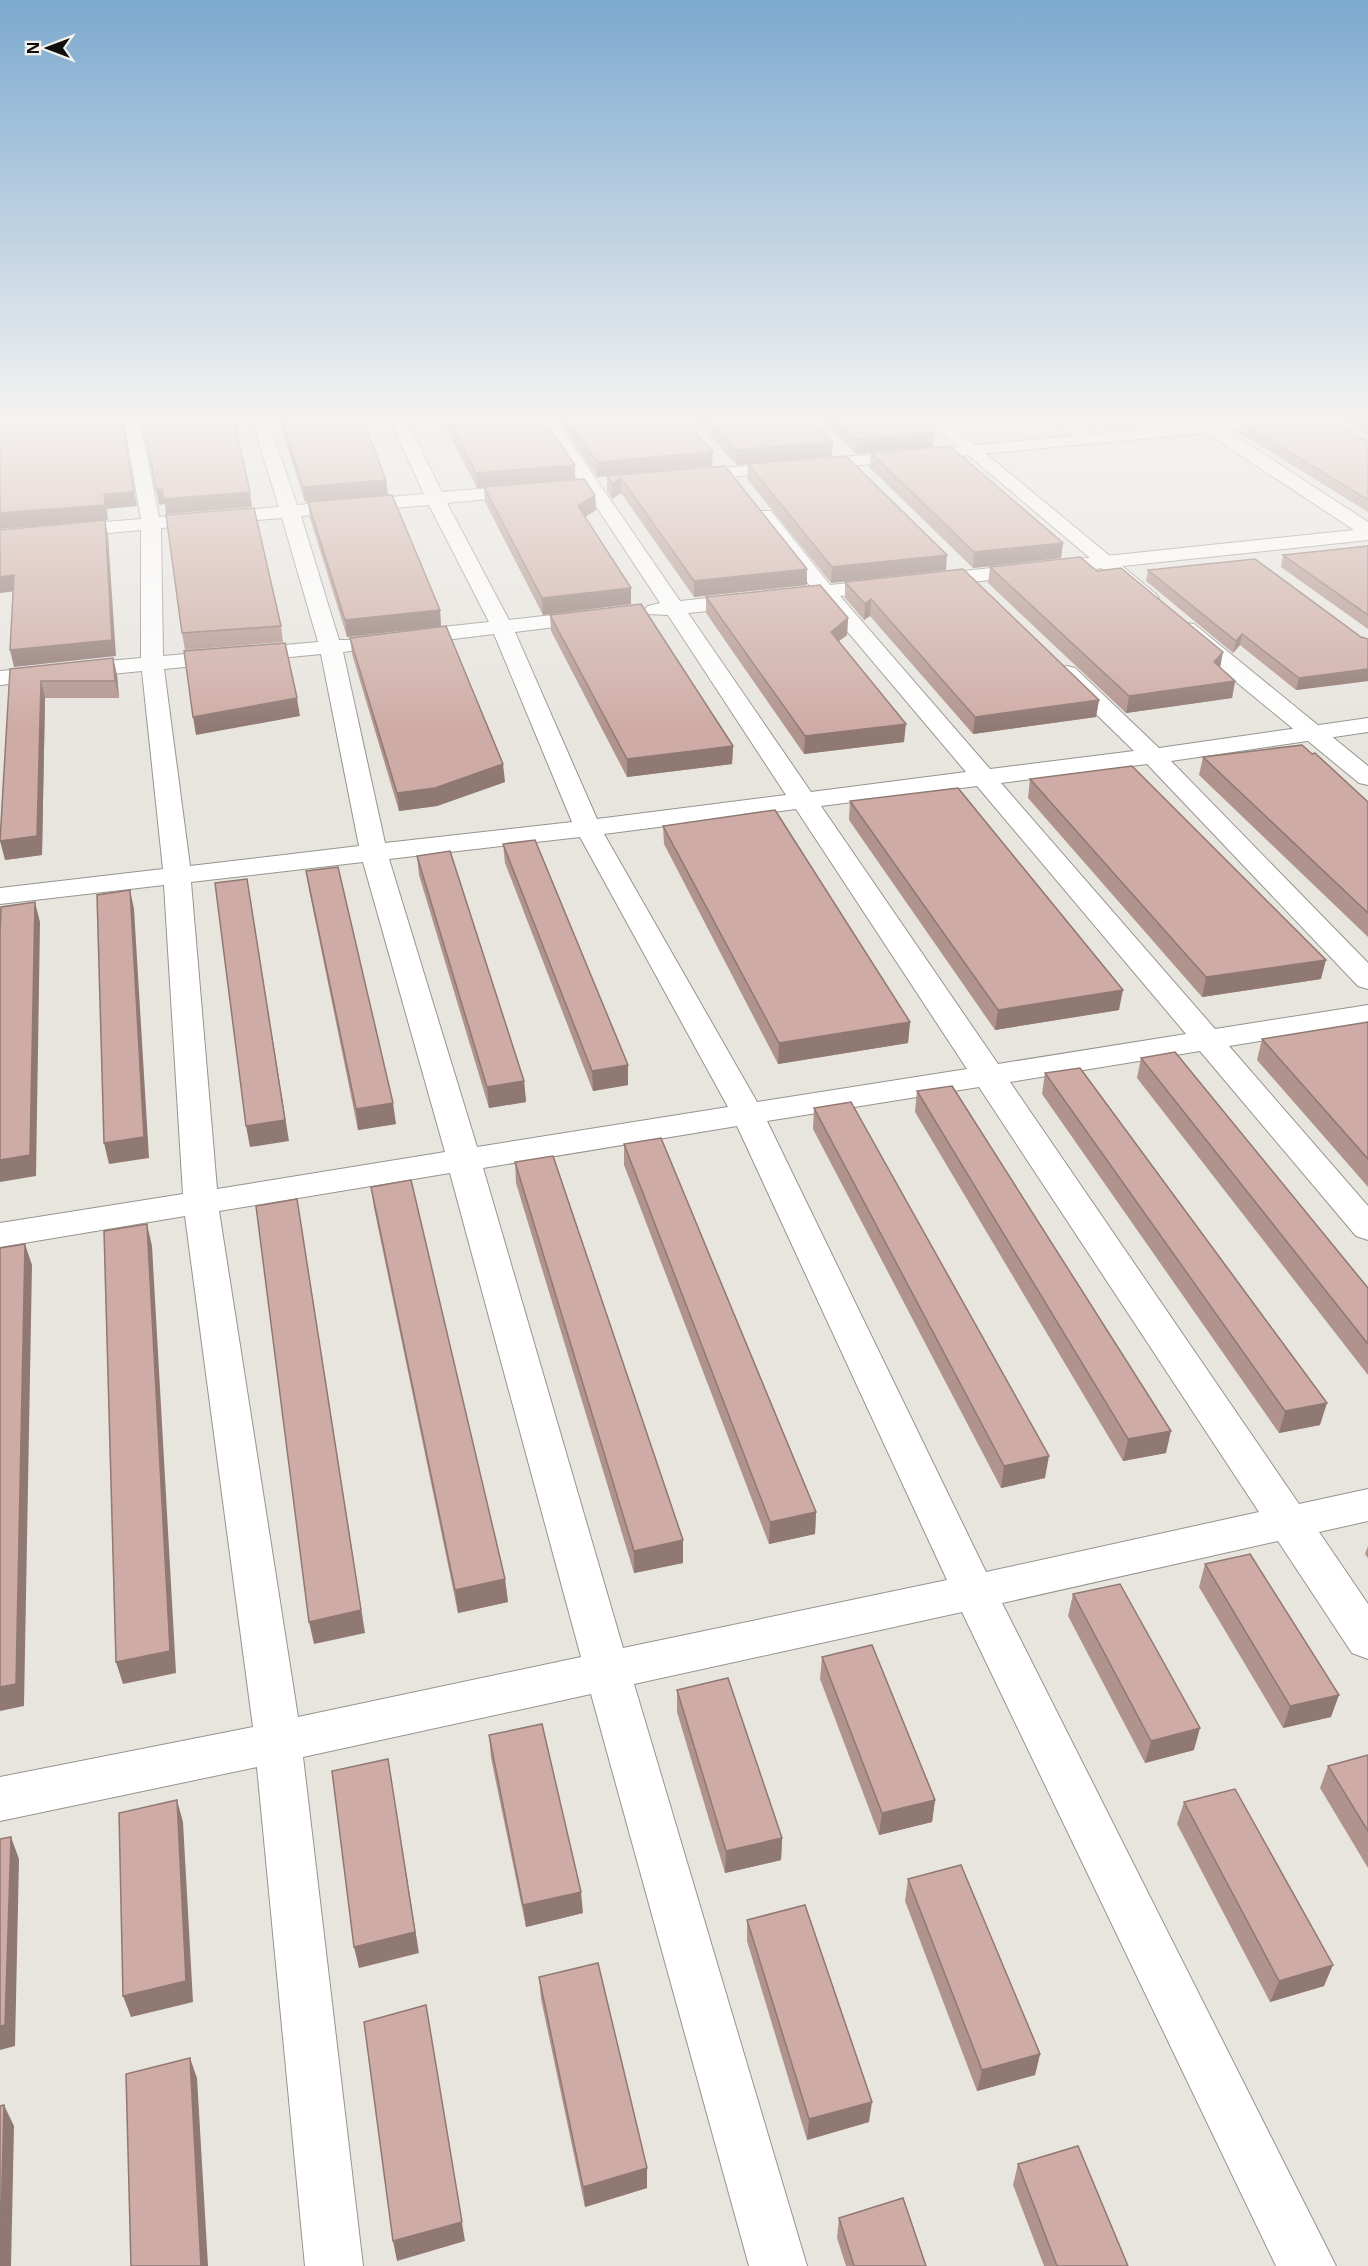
<svg xmlns="http://www.w3.org/2000/svg" width="1368" height="2266" viewBox="0 0 1368 2266" font-family="'Open Sans',sans-serif">
<style>
.lines{fill:none;stroke-linecap:round;stroke-linejoin:round}
.minor-casing{stroke:#96948e;stroke-width:2}
.tertiary-casing{stroke:#96948e;stroke-width:2}
.minor{fill:#fff;fill-rule:evenodd}
.tertiary{fill:#fff;fill-rule:evenodd}
.wall{fill:#b1938d}
.shaded-wall{fill:#907873}
.building{fill:#ceaba4;stroke:#907873;stroke-width:1.5}
</style>
<rect width="100%" height="100%" fill="#e8e5df"/>
<g class="lines">
<g class="minor-casing">
<path id="minor" d="M 123,415 L 139,415 L 159,517 L 279,507 L 250,415 L 266,415 L 297,505 L 424,494 L 388,415 L 404,415 L 442,492 L 530,485 L 536,486 L 539,490 L 536,494 L 530,495 L 447,503 L 509,620 L 595,610 L 602,612 L 606,616 L 602,620 L 595,622 L 515,632 L 597,819 L 786,795 L 668,615 L 648,614 L 644,610 L 648,606 L 660,603 L 536,415 L 552,415 L 680,601 L 811,587 L 755,515 L 757,511 L 771,511 L 830,585 L 1354,530 L 1207,433 L 686,481 L 680,480 L 677,476 L 680,472 L 1072,436 L 1045,415 L 1064,415 L 1092,434 L 1195,424 L 1197,419 L 1203,418 L 1214,423 L 1301,415 L 1360,415 L 1352,420 L 1228,431 L 1368,522 L 1368,540 L 840,596 L 990,769 L 1134,751 L 1059,678 L 1056,673 L 1059,668 L 1067,666 L 1075,668 L 1159,748 L 1368,718 L 1368,732 L 1171,761 L 1368,963 L 1368,989 L 1358,986 L 1147,764 L 1001,783 L 1215,1029 L 1368,1005 L 1368,1023 L 1229,1046 L 1368,1206 L 1368,1240 L 1356,1236 L 1200,1051 L 1010,1082 L 1299,1504 L 1368,1489 L 1368,1521 L 1319,1532 L 1368,1604 L 1368,1659 L 1352,1653 L 1278,1541 L 1002,1603 L 1336,2266 L 1276,2266 L 962,1612 L 634,1684 L 807,2266 L 749,2266 L 591,1694 L 303,1757 L 363,2266 L 305,2266 L 257,1767 L 0,1821 L 0,1777 L 253,1727 L 185,1216 L 0,1247 L 0,1223 L 183,1194 L 164,885 L 0,904 L 0,888 L 163,869 L 142,671 L 0,685 L 0,671 L 141,658 L 141,530 L 0,543 L 0,531 L 141,519 ZM 429,505 L 489,622 L 405,631 L 397,633 L 394,638 L 397,643 L 405,645 L 494,634 L 572,822 L 385,843 L 343,652 L 359,650 L 362,645 L 359,640 L 339,640 L 301,516 ZM 282,518 L 318,642 L 163,656 L 161,528 ZM 820,599 L 966,772 L 811,792 L 688,613 ZM 321,654 L 359,846 L 190,866 L 164,669 ZM 977,786 L 1186,1034 L 998,1064 L 821,806 ZM 796,809 L 967,1069 L 757,1102 L 604,834 ZM 580,837 L 728,1107 L 477,1147 L 389,859 ZM 363,862 L 445,1152 L 217,1189 L 191,882 ZM 979,1087 L 1259,1512 L 986,1572 L 767,1121 ZM 737,1126 L 947,1580 L 623,1648 L 483,1168 ZM 450,1173 L 581,1657 L 298,1717 L 219,1211 Z"/>
</g>
<g class="tertiary-casing">
<path id="tertiary" d="M 921,415 L 939,415 L 1156,594 L 1159,598 L 1156,602 L 1149,604 L 1142,602 Z
M 1186,623 L 1194,624 L 1368,766 L 1368,785 L 1359,783 L 1178,634 L 1175,629 L 1178,624 Z"/>
</g>
<use href="#minor" class="minor"/>
<use href="#tertiary" class="tertiary"/>
</g>
<path class="wall" d="M 277,415 L 361,415 L 388,495 L 305,502 Z
M 439,415 L 541,415 L 575,465 L 575,479 L 477,488 Z
M 555,415 L 680,415 L 712,466 L 597,477 Z
M 692,415 L 806,415 L 832,456 L 736,465 Z
M 815,415 L 913,415 L 933,447 L 856,454 Z
M 1211,415 L 1281,415 L 1220,420 Z
M 1347,415 L 1368,415 L 1368,435 L 1345,423 Z
M 1242,423 L 1368,441 L 1368,512 L 1240,433 Z
M 871,453 L 1063,543 L 1061,558 L 973,568 L 870,468 Z
M 748,464 L 946,570 L 831,583 L 747,479 Z
M 725,466 L 807,569 L 807,585 L 694,597 L 621,493 L 612,499 L 607,491 L 607,476 Z
M 484,487 L 595,495 L 596,510 L 585,517 L 631,604 L 543,615 L 485,502 Z
M 308,502 L 440,610 L 441,626 L 347,637 L 310,518 Z
M 1368,546 L 1368,629 L 1281,567 L 1283,555 Z
M 990,567 L 1097,571 L 1220,667 L 1235,681 L 1232,698 L 1126,713 L 988,583 Z
M 1148,570 L 1368,639 L 1368,681 L 1296,690 L 1240,645 L 1233,653 L 1146,581 Z
M 845,582 L 1099,700 L 1096,717 L 973,734 L 870,616 L 864,620 L 845,598 Z
M 706,597 L 848,618 L 847,635 L 839,641 L 904,742 L 804,754 L 706,613 Z
M 550,615 L 733,746 L 732,764 L 627,777 L 551,631 Z
M 281,626 L 283,642 L 185,650 L 182,633 Z
M 350,638 L 505,782 L 437,806 L 399,811 L 352,654 Z
M 113,658 L 117,675 L 119,698 L 45,698 L 42,855 L 5,860 L 10,669 Z
M 1203,757 L 1368,802 L 1368,937 L 1199,775 Z
M 1030,779 L 1321,979 L 1202,997 L 1028,798 Z
M 850,801 L 1119,1010 L 995,1030 L 849,820 Z
M 663,826 L 910,1022 L 908,1043 L 778,1064 L 664,844 Z
M 503,844 L 628,1065 L 628,1085 L 593,1091 L 505,863 Z
M 417,856 L 524,1081 L 526,1102 L 489,1108 L 419,875 Z
M 306,871 L 396,1124 L 358,1130 L 309,890 Z
M 1368,1022 L 1368,1187 L 1257,1060 L 1262,1039 Z
M 1141,1058 L 1368,1288 L 1368,1375 L 1137,1078 Z
M 1045,1073 L 1320,1425 L 1279,1433 L 1042,1094 Z
M 917,1091 L 1166,1453 L 1123,1461 L 915,1112 Z
M 814,1108 L 1045,1478 L 1001,1488 L 813,1129 Z
M 624,1144 L 816,1512 L 815,1534 L 769,1544 L 624,1165 Z
M 515,1162 L 683,1540 L 683,1563 L 634,1573 L 516,1183 Z
M 371,1187 L 505,1579 L 508,1602 L 458,1613 L 374,1208 Z
M 1368,1546 L 1368,1558 L 1365,1554 Z
M 1205,1564 L 1331,1717 L 1283,1728 L 1199,1587 Z
M 1073,1594 L 1194,1750 L 1145,1763 L 1068,1616 Z
M 822,1657 L 935,1800 L 932,1822 L 879,1835 L 820,1679 Z
M 677,1690 L 782,1838 L 781,1860 L 725,1873 L 677,1712 Z
M 489,1735 L 583,1913 L 526,1927 L 491,1758 Z
M 1368,1755 L 1368,1868 L 1320,1788 L 1328,1766 Z
M 1184,1802 L 1324,1986 L 1270,2002 L 1177,1824 Z
M 908,1879 L 1040,2054 L 1035,2075 L 977,2091 L 905,1901 Z
M 747,1920 L 869,2122 L 807,2140 L 747,1941 Z
M 539,1977 L 647,2188 L 585,2207 L 541,1999 Z
M 1018,2164 L 1128,2266 L 1044,2266 L 1013,2185 Z
M 839,2218 L 926,2266 L 846,2266 L 837,2238 Z"/>
<path class="shaded-wall" d="M 121,415 L 137,506 L 107,509 L 108,520 L 0,529 L 0,513 L 104,494 Z
M 1220,415 L 1281,415 L 1220,420 Z
M 934,433 L 933,447 L 856,454 L 857,439 Z
M 833,442 L 832,456 L 736,465 L 736,450 Z
M 713,452 L 712,466 L 597,477 L 597,462 Z
M 575,465 L 575,479 L 477,488 L 476,473 Z
M 621,478 L 621,493 L 612,499 L 612,484 Z
M 386,480 L 388,495 L 305,502 L 303,487 Z
M 162,489 L 250,492 L 252,507 L 166,514 L 165,504 L 159,505 L 156,490 Z
M 595,495 L 596,510 L 578,521 L 578,506 Z
M 105,520 L 108,535 L 116,656 L 14,667 L 10,650 Z
M 1063,543 L 1061,558 L 973,568 L 974,552 Z
M 947,555 L 946,570 L 831,583 L 832,567 Z
M 807,569 L 807,585 L 694,597 L 694,581 Z
M 14,575 L 17,591 L 0,593 L 0,577 Z
M 631,588 L 631,604 L 543,615 L 542,598 Z
M 871,599 L 870,616 L 864,620 L 865,604 Z
M 440,610 L 441,626 L 347,637 L 345,620 Z
M 848,618 L 847,635 L 830,648 L 831,632 Z
M 1242,634 L 1240,645 L 1233,653 L 1236,641 Z
M 1223,652 L 1220,669 L 1214,662 Z
M 113,658 L 117,675 L 119,698 L 115,681 Z
M 1368,669 L 1368,681 L 1296,690 L 1299,678 Z
M 41,681 L 45,698 L 42,855 L 5,860 L 0,841 Z
M 1235,681 L 1232,698 L 1126,713 L 1129,696 Z
M 297,698 L 300,716 L 196,735 L 193,717 Z
M 1099,700 L 1096,717 L 973,734 L 975,717 Z
M 906,724 L 904,742 L 804,754 L 805,736 Z
M 733,746 L 732,764 L 627,777 L 627,759 Z
M 503,764 L 505,782 L 437,806 L 399,811 L 397,793 Z
M 247,879 L 289,1141 L 250,1147 L 246,1126 Z
M 130,890 L 134,909 L 149,1158 L 109,1164 L 104,1143 Z
M 35,902 L 40,922 L 36,1176 L 0,1182 L 0,1160 Z
M 1326,960 L 1321,979 L 1202,997 L 1206,977 Z
M 1123,990 L 1119,1010 L 995,1030 L 998,1010 Z
M 910,1022 L 908,1043 L 778,1064 L 779,1043 Z
M 628,1065 L 628,1085 L 593,1091 L 592,1071 Z
M 524,1081 L 526,1102 L 489,1108 L 487,1087 Z
M 393,1103 L 396,1124 L 358,1130 L 356,1109 Z
M 297,1199 L 365,1633 L 314,1644 L 309,1622 Z
M 147,1224 L 152,1246 L 176,1673 L 123,1684 L 116,1662 Z
M 25,1244 L 32,1265 L 24,1706 L 0,1711 L 0,1687 Z
M 1327,1403 L 1320,1425 L 1279,1433 L 1285,1411 Z
M 1171,1431 L 1166,1453 L 1123,1461 L 1128,1439 Z
M 1049,1456 L 1045,1478 L 1001,1488 L 1004,1466 Z
M 816,1512 L 815,1534 L 769,1544 L 770,1522 Z
M 683,1540 L 683,1563 L 634,1573 L 634,1551 Z
M 505,1579 L 508,1602 L 458,1613 L 455,1590 Z
M 1339,1695 L 1331,1717 L 1283,1728 L 1290,1706 Z
M 1200,1728 L 1194,1750 L 1145,1763 L 1151,1741 Z
M 388,1759 L 419,1953 L 359,1968 L 354,1947 Z
M 177,1800 L 183,1822 L 193,2002 L 131,2017 L 123,1996 Z
M 935,1800 L 932,1822 L 879,1835 L 882,1813 Z
M 11,1837 L 19,1859 L 15,2046 L 0,2050 L 0,2026 Z
M 782,1838 L 781,1860 L 725,1873 L 726,1851 Z
M 581,1892 L 583,1913 L 526,1927 L 523,1905 Z
M 1333,1965 L 1324,1986 L 1270,2002 L 1279,1981 Z
M 426,2005 L 465,2241 L 397,2261 L 393,2241 Z
M 1040,2054 L 1035,2075 L 977,2091 L 982,2070 Z
M 190,2058 L 197,2078 L 208,2266 L 201,2266 Z
M 872,2102 L 869,2122 L 807,2140 L 809,2119 Z
M 4,2105 L 14,2126 L 11,2266 L 0,2266 Z
M 647,2168 L 647,2188 L 585,2207 L 583,2187 Z"/>
<path class="building" d="M 58,415 L 121,415 L 134,492 L 104,494 L 105,505 L 0,513 L 0,419 Z
M 142,415 L 233,415 L 250,492 L 164,499 L 162,489 L 156,490 Z
M 280,415 L 361,415 L 386,480 L 303,487 Z
M 446,415 L 541,415 L 575,465 L 476,473 Z
M 563,415 L 680,415 L 713,452 L 597,462 Z
M 704,415 L 806,415 L 833,442 L 736,450 Z
M 830,415 L 913,415 L 934,433 L 857,439 Z
M 1319,415 L 1368,441 L 1368,500 L 1242,423 Z
M 1351,415 L 1368,415 L 1368,424 Z
M 950,446 L 1063,543 L 974,552 L 871,453 Z
M 846,456 L 947,555 L 832,567 L 748,464 Z
M 725,466 L 807,569 L 694,581 L 621,478 L 612,484 L 607,476 Z
M 584,479 L 595,495 L 578,506 L 631,588 L 542,598 L 484,487 Z
M 392,495 L 440,610 L 345,620 L 308,502 Z
M 254,508 L 281,626 L 182,633 L 166,515 Z
M 105,520 L 112,640 L 10,650 L 14,575 L 0,577 L 0,530 Z
M 1368,546 L 1368,615 L 1283,555 Z
M 1080,557 L 1097,571 L 1121,568 L 1223,652 L 1214,662 L 1235,681 L 1129,696 L 990,567 Z
M 1255,559 L 1361,637 L 1368,639 L 1368,669 L 1299,678 L 1242,634 L 1236,641 L 1148,570 Z
M 963,569 L 1099,700 L 975,717 L 871,599 L 865,604 L 845,582 Z
M 820,585 L 848,618 L 831,632 L 906,724 L 805,736 L 706,597 Z
M 641,604 L 733,746 L 627,759 L 550,615 Z
M 446,626 L 503,764 L 435,788 L 397,793 L 350,638 Z
M 285,643 L 297,698 L 193,717 L 184,651 Z
M 113,658 L 115,681 L 41,681 L 37,836 L 0,841 L 10,669 Z
M 1302,745 L 1312,754 L 1315,753 L 1368,802 L 1368,913 L 1203,757 Z
M 1132,766 L 1326,960 L 1206,977 L 1030,779 Z
M 958,788 L 1123,990 L 998,1010 L 850,801 Z
M 775,810 L 910,1022 L 779,1043 L 663,826 Z
M 535,840 L 628,1065 L 592,1071 L 503,844 Z
M 450,851 L 524,1081 L 487,1087 L 417,856 Z
M 338,867 L 393,1103 L 356,1109 L 306,871 Z
M 247,879 L 285,1120 L 246,1126 L 215,883 Z
M 130,890 L 144,1137 L 104,1143 L 97,895 Z
M 35,902 L 30,1155 L 0,1160 L 0,933 L 1,907 Z
M 1368,1022 L 1368,1159 L 1262,1039 Z
M 1175,1052 L 1368,1288 L 1368,1344 L 1141,1058 Z
M 1080,1068 L 1327,1403 L 1285,1411 L 1045,1073 Z
M 952,1086 L 1171,1431 L 1128,1439 L 917,1091 Z
M 851,1102 L 1049,1456 L 1004,1466 L 814,1108 Z
M 661,1138 L 816,1512 L 770,1522 L 624,1144 Z
M 553,1156 L 683,1540 L 634,1551 L 515,1162 Z
M 411,1180 L 505,1579 L 455,1590 L 371,1187 Z
M 297,1199 L 361,1610 L 309,1622 L 256,1206 Z
M 147,1224 L 170,1651 L 116,1662 L 104,1231 Z
M 25,1244 L 16,1684 L 0,1687 L 0,1248 Z
M 1250,1554 L 1339,1695 L 1290,1706 L 1205,1564 Z
M 1120,1584 L 1200,1728 L 1151,1741 L 1073,1594 Z
M 872,1645 L 935,1800 L 882,1813 L 822,1657 Z
M 728,1678 L 782,1838 L 726,1851 L 677,1690 Z
M 542,1724 L 581,1892 L 523,1905 L 489,1735 Z
M 1368,1755 L 1368,1831 L 1328,1766 Z
M 388,1759 L 415,1932 L 354,1947 L 332,1771 Z
M 1235,1789 L 1333,1965 L 1279,1981 L 1184,1802 Z
M 177,1800 L 186,1981 L 123,1996 L 119,1813 Z
M 11,1837 L 5,2025 L 0,2026 L 0,1839 Z
M 961,1865 L 1040,2054 L 982,2070 L 908,1879 Z
M 805,1905 L 872,2102 L 809,2119 L 747,1920 Z
M 598,1963 L 647,2168 L 583,2187 L 539,1977 Z
M 426,2005 L 462,2222 L 393,2241 L 364,2022 Z
M 190,2058 L 201,2266 L 131,2266 L 126,2074 Z
M 4,2105 L 0,2266 L 0,2106 Z
M 1078,2146 L 1128,2266 L 1057,2266 L 1018,2164 Z
M 903,2198 L 926,2266 L 854,2266 L 839,2218 Z"/>
<linearGradient id="sky" x2="0" y2="1"><stop stop-color="#7ca9cf"/><stop offset="0.57" stop-color="#f5f3f1"/><stop offset="1" stop-color="#f5f3f1" stop-opacity="0"/></linearGradient>
<rect width="1368" height="732" fill="url(#sky)"/>
<g transform="translate(48 48) rotate(270)" stroke="#f5f3ed" stroke-width="4.5" paint-order="stroke">
<path d="M0-4.5L10 22L0 15L-10 22Z" fill="#100f0d"/>
<text y="-9" font-size="16" font-weight="bold" text-anchor="middle" fill="#100f0d">N</text>
</g>
</svg>
